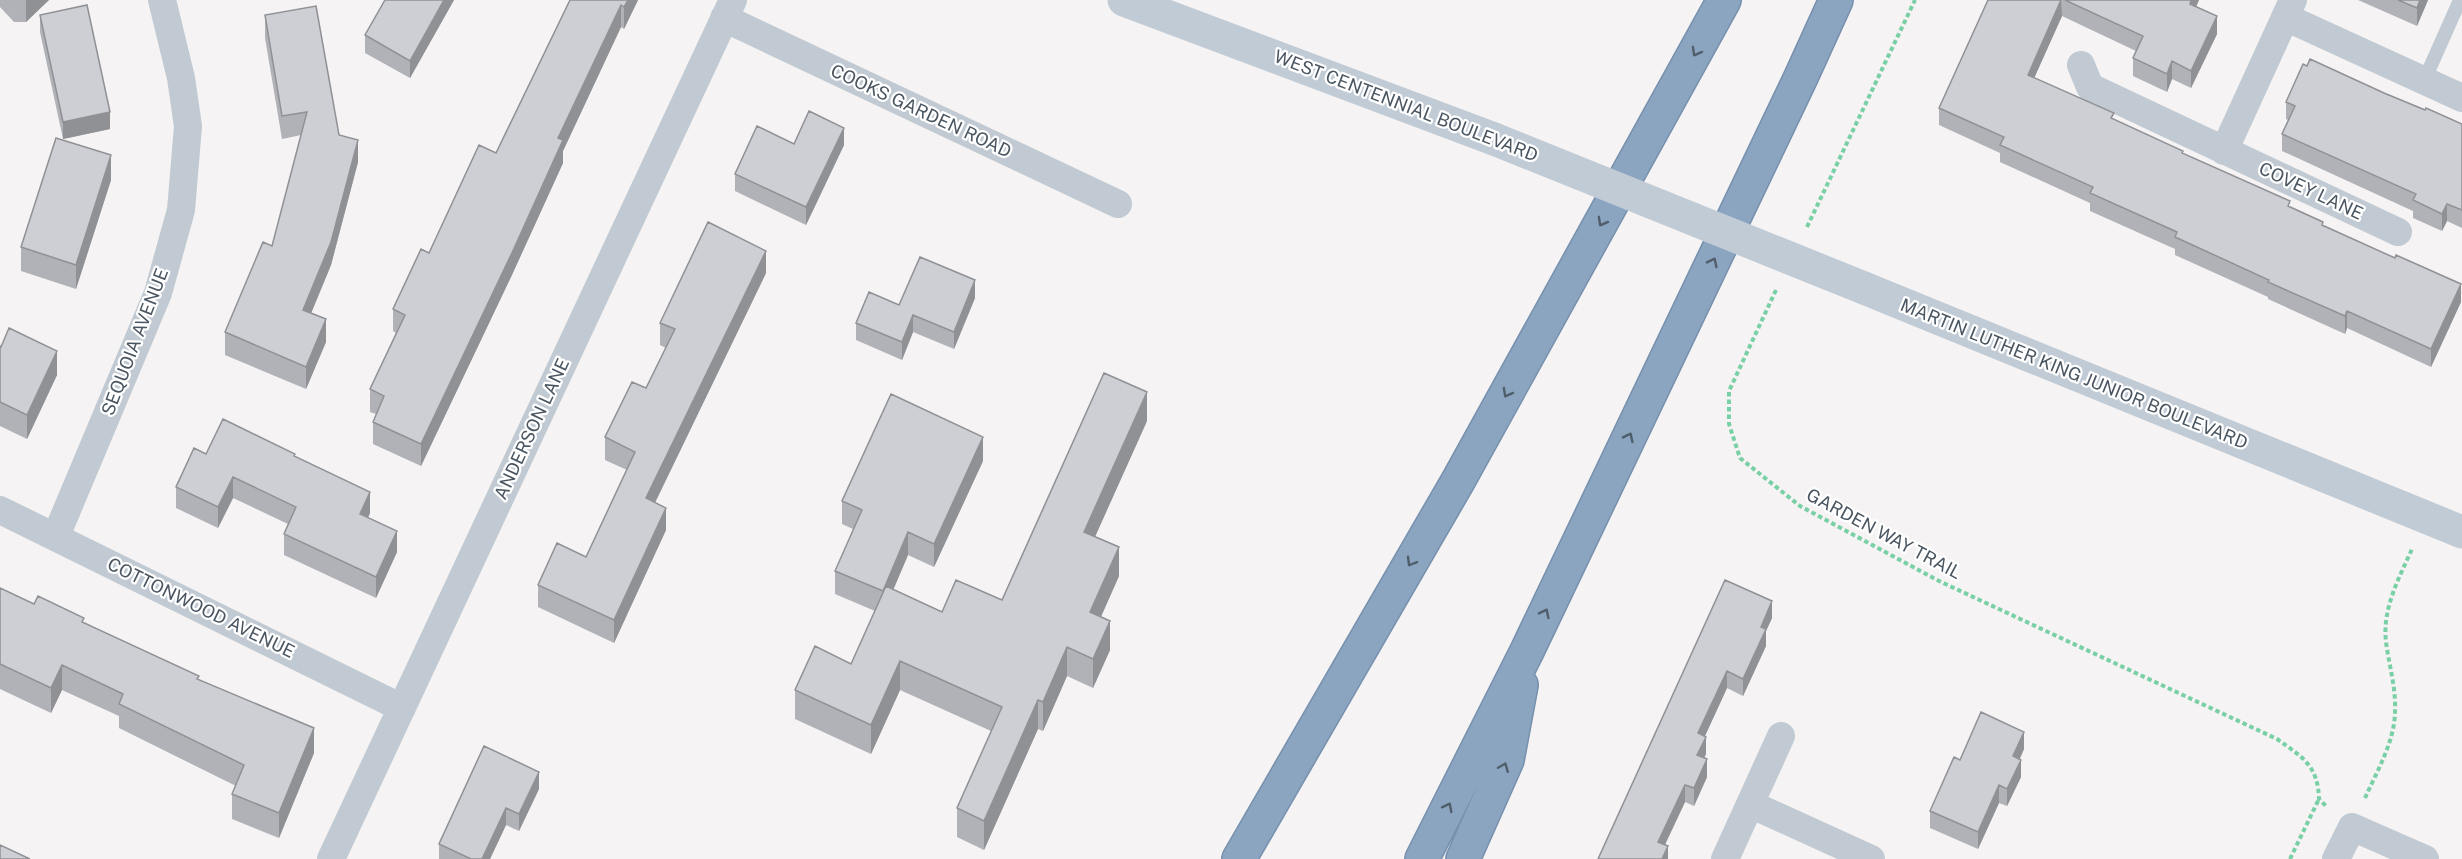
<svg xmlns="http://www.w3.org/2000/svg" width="2462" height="859" viewBox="0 0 2462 859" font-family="'Public Sans',sans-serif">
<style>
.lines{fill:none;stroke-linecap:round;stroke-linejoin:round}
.highway-casing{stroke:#7690ad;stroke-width:36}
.path{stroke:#7ad0a6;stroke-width:4;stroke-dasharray:4.5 3;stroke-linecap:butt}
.lane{stroke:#c1cad2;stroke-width:14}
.street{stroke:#c1cad2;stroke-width:28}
.secondary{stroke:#c1cbd6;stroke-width:33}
.highway{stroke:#8ba5c1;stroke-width:33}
.secondary-bridge{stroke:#c1cbd6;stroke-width:33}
.wall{fill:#b0b2b7}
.shaded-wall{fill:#909195}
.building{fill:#cdcfd5;stroke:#909195;stroke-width:1.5}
.oneway{stroke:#505e6b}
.labels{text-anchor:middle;stroke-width:4.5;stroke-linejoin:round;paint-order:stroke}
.street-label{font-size:18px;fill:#4a5661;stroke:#fff}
</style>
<rect width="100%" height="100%" fill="#f5f3f3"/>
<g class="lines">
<g class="highway-casing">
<path id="highway" d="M 1239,859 L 1458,481 L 1724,0
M 1422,859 L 1527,651 L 1801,77 L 1836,0
M 1463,859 L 1507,760 L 1521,685"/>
</g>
<path class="path" d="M 1807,227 L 1915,0
M 1776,290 L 1729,391 L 1729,424 L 1740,458 L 1800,506 L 1939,581 L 2277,739 C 2302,757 2318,765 2319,799 L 2327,807
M 2365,798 C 2377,771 2395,741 2395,711 C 2396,687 2389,665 2386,642 C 2382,609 2399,578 2412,549
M 2290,859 L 2319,799"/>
<path class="lane" d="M 2424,81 L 2460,0"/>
<path class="street" d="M 2285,17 L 2462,98
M 724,18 L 1118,204
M 2081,65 L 2090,87 L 2398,232
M 2224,151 L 2293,0
M 0,510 L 402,708
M 56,536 L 158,293 L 181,210 L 188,126 L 181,78 L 162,0
M 1750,804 L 1871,859
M 331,859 L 733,0
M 1725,859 L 1781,736
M 2336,859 L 2352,827 L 2425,859"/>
<path class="secondary" d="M 1124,0 L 1494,139
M 1864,288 L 2462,532"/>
<use href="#highway" class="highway"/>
<path class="secondary-bridge" d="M 1494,139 L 1864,288"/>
</g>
<path class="wall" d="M 0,0 L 49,0 L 26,22 L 14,22 L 0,7 Z
M 454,0 L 410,78 L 365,53 L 365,35 Z
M 570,0 L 638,0 L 624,29 L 621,27 L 563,151 L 563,163 L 511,277 L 421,466 L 373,444 L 373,422 L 376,414 L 370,412 L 370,389 L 396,333 L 393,331 L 393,309 L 496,153 Z
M 1988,0 L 2199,0 L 2196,7 L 2217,34 L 2191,88 L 2172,79 L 2167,92 L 2133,76 L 2133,58 L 2136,51 L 2062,16 L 2034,78 L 2114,119 L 2290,207 L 2461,302 L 2431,367 L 2347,328 L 2345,334 L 2268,299 L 2268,297 L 2175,255 L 2175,249 L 2090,211 L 2090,203 L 2000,162 L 2000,153 L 1939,125 L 1939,108 Z
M 2358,0 L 2428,0 L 2417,26 Z
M 40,15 L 110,129 L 63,139 L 40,32 Z
M 265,15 L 339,135 L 358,162 L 331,265 L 311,313 L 326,342 L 306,389 L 225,355 L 225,332 L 272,246 L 301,135 L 282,139 L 265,38 Z
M 2384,93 L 2462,124 L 2462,228 L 2447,221 L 2442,231 L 2413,218 L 2413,211 L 2282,151 L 2282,134 L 2288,120 L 2286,119 L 2286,102 Z
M 794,144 L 844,145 L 806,225 L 735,191 L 735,174 Z
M 111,180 L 76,289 L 21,271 L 21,247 Z
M 766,273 L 655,503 L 666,530 L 614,643 L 538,607 L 538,585 L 586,557 L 627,470 L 605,460 L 605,437 L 646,388 L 666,348 L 660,345 L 660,323 Z
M 975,298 L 954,349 L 913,332 L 902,360 L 856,340 L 856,323 L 899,305 Z
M 0,346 L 57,375 L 27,439 L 0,426 Z
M 1147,421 L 1095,537 L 1119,576 L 1101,617 L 1110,650 L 1093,688 L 1067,676 L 1043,731 L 1038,729 L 984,850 L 957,837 L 957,808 L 991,731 L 900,690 L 871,754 L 795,719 L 795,690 L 851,664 L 875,611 L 835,594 L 835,571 L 853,529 L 842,524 L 842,501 L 983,461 L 934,567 L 908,555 L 893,590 L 942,612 L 1002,600 Z
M 206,454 L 295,456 L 370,513 L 368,518 L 397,552 L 376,598 L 284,555 L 284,534 L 288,524 L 233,498 L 218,528 L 176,508 L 176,487 Z
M 1725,580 L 1772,618 L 1766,631 L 1766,646 L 1743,696 L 1727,688 L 1705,736 L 1706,754 L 1704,758 L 1707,777 L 1694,806 L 1685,802 L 1665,845 L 1668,859 L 1598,859 Z
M 0,588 L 34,604 L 84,622 L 199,680 L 314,753 L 279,838 L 232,819 L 232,794 L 236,786 L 119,728 L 119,716 L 62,690 L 51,713 L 0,689 Z
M 2024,749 L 2020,759 L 2021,777 L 2007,806 L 1999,803 L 1978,849 L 1930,828 L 1930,811 L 1960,760 Z
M 539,789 L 519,831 L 506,825 L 490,859 L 439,859 L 439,844 Z"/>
<path class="shaded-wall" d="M 26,0 L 49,0 L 26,22 Z
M 444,0 L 454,0 L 410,78 L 410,61 Z
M 628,0 L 638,0 L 624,29 L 624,7 Z
M 2061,0 L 2062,16 L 2028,92 L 2028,75 Z
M 2191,0 L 2199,0 L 2190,21 L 2190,4 Z
M 2420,0 L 2428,0 L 2417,26 L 2417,8 Z
M 621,5 L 621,27 L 563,151 L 563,163 L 511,277 L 421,466 L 421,444 L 558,138 Z
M 2217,16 L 2217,34 L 2191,88 L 2191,71 Z
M 2172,61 L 2172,79 L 2167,92 L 2167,74 Z
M 110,112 L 110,129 L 63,139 L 63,122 Z
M 844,128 L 844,145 L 806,225 L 806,207 Z
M 358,140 L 358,162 L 331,265 L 303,333 L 303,310 Z
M 111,155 L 111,180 L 76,289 L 76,265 Z
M 2447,204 L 2447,221 L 2442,231 L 2442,214 Z
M 766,251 L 766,273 L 646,521 L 646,498 Z
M 975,280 L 975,298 L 954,349 L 954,332 Z
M 2461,284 L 2461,302 L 2431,367 L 2431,349 Z
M 2347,311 L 2347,328 L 2345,334 L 2345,316 Z
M 913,315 L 913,332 L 902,360 L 902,342 Z
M 326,319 L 326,342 L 306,389 L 306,367 Z
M 57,351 L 57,375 L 27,439 L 27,415 Z
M 1147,392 L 1147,421 L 1084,561 L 1084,532 Z
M 983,437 L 983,461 L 934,567 L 934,544 Z
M 233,477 L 233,498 L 218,528 L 218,507 Z
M 370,492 L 370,513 L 360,535 L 360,514 Z
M 666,508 L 666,530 L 614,643 L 614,620 Z
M 397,531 L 397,552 L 376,598 L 376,577 Z
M 908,532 L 908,555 L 883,614 L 883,591 Z
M 1119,547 L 1119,576 L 1090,641 L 1090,612 Z
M 1772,601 L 1772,618 L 1766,631 L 1766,646 L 1743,696 L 1743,679 L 1761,627 Z
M 1110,621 L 1110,650 L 1093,688 L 1093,659 Z
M 1067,647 L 1067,676 L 1043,731 L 1043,702 Z
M 900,661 L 900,690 L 871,754 L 871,725 Z
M 62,665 L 62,690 L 51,713 L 51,688 Z
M 1727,671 L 1727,688 L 1698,751 L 1698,733 Z
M 1038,700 L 1038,729 L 984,850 L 984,821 Z
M 314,728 L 314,753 L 279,838 L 279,813 Z
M 2024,732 L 2024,749 L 2013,773 L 2013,756 Z
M 1706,737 L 1706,754 L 1697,772 L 1697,755 Z
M 1707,759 L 1707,777 L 1694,806 L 1694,788 Z
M 2021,760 L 2021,777 L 2007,806 L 2007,789 Z
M 539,772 L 539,789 L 519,831 L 519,814 Z
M 1685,785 L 1685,802 L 1658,859 L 1658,842 Z
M 1999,785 L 1999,803 L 1978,849 L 1978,832 Z
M 506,808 L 506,825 L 490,859 L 482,859 Z
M 1668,846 L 1668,859 L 1662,859 Z"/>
<path class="building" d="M 385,0 L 444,0 L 410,61 L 365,35 Z
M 570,0 L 628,0 L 624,7 L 621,5 L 558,138 L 563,140 L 511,255 L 421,444 L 373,422 L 384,396 L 370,389 L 405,315 L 393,309 L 421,249 L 429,253 L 479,145 L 496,153 Z
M 1988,0 L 2061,0 L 2028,75 L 2114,113 L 2111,118 L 2183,151 L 2182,153 L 2290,201 L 2288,206 L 2323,222 L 2322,225 L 2395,258 L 2396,255 L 2461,284 L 2431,349 L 2347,311 L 2345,316 L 2268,282 L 2269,280 L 2175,237 L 2177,232 L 2090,193 L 2093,187 L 2000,145 L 2004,137 L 1939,108 Z
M 2065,0 L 2191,0 L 2190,4 L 2217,16 L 2191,71 L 2172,61 L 2167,74 L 2133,58 L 2143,36 Z
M 2398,0 L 2420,0 L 2417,8 Z
M 87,5 L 110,112 L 63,122 L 40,15 Z
M 316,6 L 339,135 L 358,140 L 331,242 L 303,310 L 326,319 L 306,367 L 225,332 L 263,242 L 272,246 L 307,112 L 282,116 L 265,15 Z
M 2310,59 L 2384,93 L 2425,110 L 2426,108 L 2462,124 L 2462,210 L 2447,204 L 2442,214 L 2413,200 L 2416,194 L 2282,134 L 2295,106 L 2286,102 L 2303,64 L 2307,66 Z
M 809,111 L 844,128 L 806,207 L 735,174 L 757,126 L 794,144 Z
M 56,138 L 111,155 L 76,265 L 21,247 Z
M 708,222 L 766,251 L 646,498 L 666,508 L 614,620 L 538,585 L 557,543 L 586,557 L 635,452 L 605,437 L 632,382 L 646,388 L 675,329 L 660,323 Z
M 920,257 L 975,280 L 954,332 L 913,315 L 902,342 L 856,323 L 869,292 L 899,305 Z
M 9,328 L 57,351 L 27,415 L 0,402 L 0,346 L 1,347 Z
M 1104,373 L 1147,392 L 1084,532 L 1119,547 L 1090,612 L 1110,621 L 1093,659 L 1067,647 L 1043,702 L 1038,700 L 984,821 L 957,808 L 1002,707 L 900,661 L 871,725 L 795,690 L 815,646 L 851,664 L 886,586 L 942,612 L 956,580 L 1002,600 Z
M 891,394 L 983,437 L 934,544 L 908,532 L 883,591 L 835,571 L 862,510 L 842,501 Z
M 223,419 L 295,454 L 294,456 L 370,492 L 360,514 L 397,531 L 376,577 L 284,534 L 296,507 L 233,477 L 218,507 L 176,487 L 194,448 L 206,454 Z
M 1725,580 L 1772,601 L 1761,627 L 1766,629 L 1743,679 L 1727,671 L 1698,733 L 1706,737 L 1697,755 L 1707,759 L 1694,788 L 1685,785 L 1658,842 L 1668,846 L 1662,859 L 1598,859 Z
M 0,588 L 34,604 L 38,596 L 84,618 L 82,622 L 199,676 L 197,679 L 314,728 L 279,813 L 232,794 L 244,765 L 119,704 L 123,694 L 62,665 L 51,688 L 0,664 Z
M 1981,712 L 2024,732 L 2013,756 L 2021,760 L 2007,789 L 1999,785 L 1978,832 L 1930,811 L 1954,757 L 1960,760 Z
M 484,746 L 539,772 L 519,814 L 506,808 L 482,859 L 471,859 L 439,844 Z
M 0,845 L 30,859 L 0,859 Z"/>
<defs><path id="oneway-chevron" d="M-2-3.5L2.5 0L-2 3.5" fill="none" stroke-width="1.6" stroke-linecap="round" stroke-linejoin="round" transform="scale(1.5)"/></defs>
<g class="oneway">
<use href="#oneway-chevron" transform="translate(1696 52) rotate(119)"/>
<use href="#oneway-chevron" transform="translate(1602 222) rotate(119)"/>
<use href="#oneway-chevron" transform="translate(1713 262) rotate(-64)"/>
<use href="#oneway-chevron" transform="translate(1507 393) rotate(119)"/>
<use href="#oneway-chevron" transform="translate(1629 437) rotate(-64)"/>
<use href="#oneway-chevron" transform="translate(1411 562) rotate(120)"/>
<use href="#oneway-chevron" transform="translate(1545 613) rotate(-64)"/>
<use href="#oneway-chevron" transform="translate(1504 767) rotate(-68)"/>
<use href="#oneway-chevron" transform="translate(1448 807) rotate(-63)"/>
</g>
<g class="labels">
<g class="street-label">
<text transform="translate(1406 106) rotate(21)" y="6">WEST CENTENNIAL BOULEVARD</text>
<text transform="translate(921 111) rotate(25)" y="6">COOKS GARDEN ROAD</text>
<text transform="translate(2311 191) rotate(25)" y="6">COVEY LANE</text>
<text transform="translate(135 342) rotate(-69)" y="6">SEQUOIA AVENUE</text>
<text transform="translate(2074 374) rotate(22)" y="6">MARTIN LUTHER KING JUNIOR BOULEVARD</text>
<text transform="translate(532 429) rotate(-65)" y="6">ANDERSON LANE</text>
<text transform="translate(1884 534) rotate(28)" y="6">GARDEN WAY TRAIL</text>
<text transform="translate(201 608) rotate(26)" y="6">COTTONWOOD AVENUE</text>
</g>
</g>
</svg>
